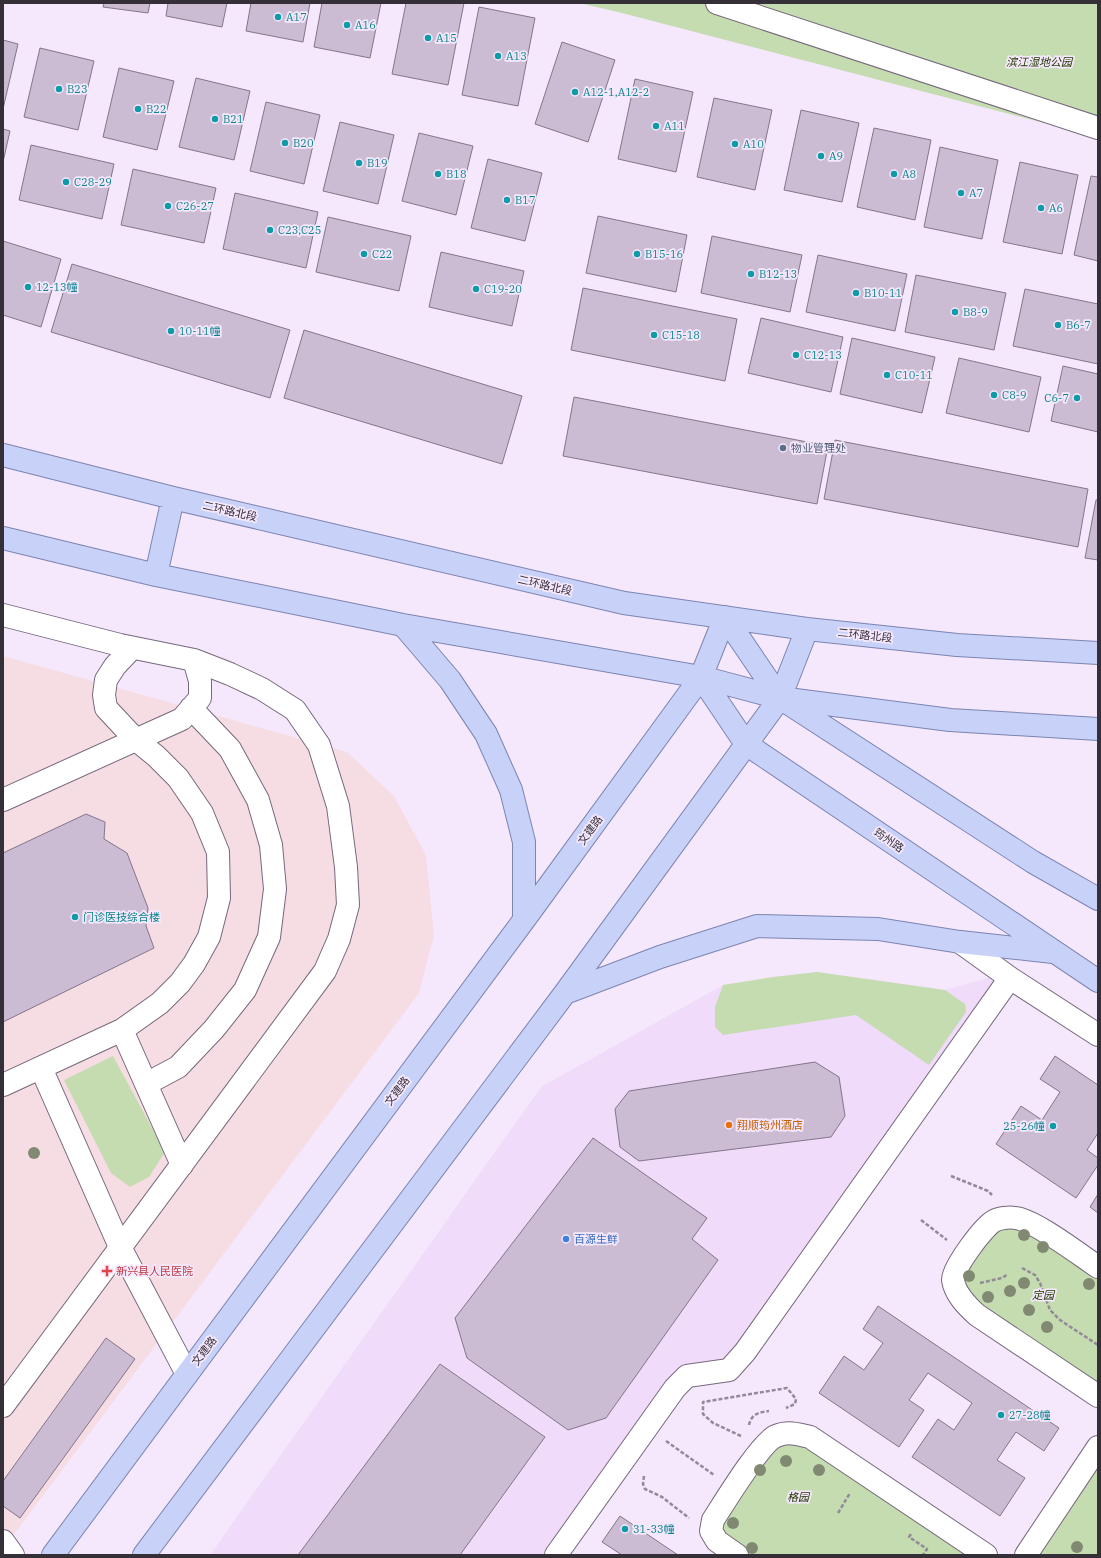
<svg xmlns="http://www.w3.org/2000/svg" width="1101" height="1558" viewBox="0 0 1101 1558" font-family="'IBM Plex Serif','Noto Sans SC',serif">
<style>
.built{fill:#f0dbfa}
.medical{fill:#f6dce3}
.green{fill:#c5dcb1}
.building{fill:#cbbbd3;stroke:#84758b}
.lines{fill:none;stroke-linecap:round;stroke-linejoin:round}
.minor-casing{stroke:#76687d;stroke-width:24}
.major-casing{stroke:#7c84b2;stroke-width:24}
.path{stroke:#938a98;stroke-width:2.5;stroke-dasharray:4 2;stroke-linecap:butt}
.minor{stroke:#fff;stroke-width:22}
.major{stroke:#c8d1f8;stroke-width:22}
.tree{fill:#828973}
.culture-dot{fill:#0f9aa8;stroke:#f5e8fc;stroke-width:1.5}
.service-dot{fill:#5c6f8a;stroke:#f5e8fc;stroke-width:1.5}
.food-dot{fill:#e8710a;stroke:#f5e8fc;stroke-width:1.5}
.shop-dot{fill:#3f7fe0;stroke:#f5e8fc;stroke-width:1.5}
.health-dot{fill:#e0444e;stroke:#f5e8fc;stroke-width:1.5}
.labels{text-anchor:middle;stroke-width:3.5;stroke-linejoin:round;paint-order:stroke}
.culture-label{font-size:11px;fill:#0d838f;stroke:#f5e8fc;text-anchor:start}
.park-label{font-size:11px;font-style:italic;fill:#233b03;stroke:#f5e8fc}
.service-label{font-size:11px;fill:#4e5e75;stroke:#f5e8fc;text-anchor:start}
.street-label{font-size:11px;fill:#352f38;stroke:#f5e8fc}
.food-label{font-size:11px;fill:#c56008;stroke:#f5e8fc;text-anchor:start}
.shop-label{font-size:11px;fill:#366cbe;stroke:#f5e8fc;text-anchor:start}
.health-label{font-size:11px;fill:#be3a42;stroke:#f5e8fc;text-anchor:start}
</style>
<rect width="100%" height="100%" fill="#f5e8fc"/>
<path class="built" d="M 1014,971 L 745,1352 L 686,1376 L 548,1555 L 210,1555 L 541,1087 L 723,985 L 817,972 L 945,990 Z"/>
<path class="medical" d="M 3,656 L 347,752 L 394,796 L 426,855 L 434,935 L 419,993 L 3,1549 Z"/>
<path class="green" d="M 579,3 L 1098,3 L 1098,137 L 622,13 Z
M 817,972 L 945,990 L 965,1004 L 966,1012 L 929,1065 L 856,1015 L 723,1035 L 715,1027 L 715,1007 L 723,985 L 773,977 Z
M 113,1056 L 165,1152 L 149,1177 L 130,1187 L 111,1173 L 64,1080 Z
M 1004,1219 L 1098,1267 L 1098,1396 L 977,1315 L 955,1271 Z
M 790,1432 L 986,1555 L 737,1555 L 713,1520 Z
M 1098,1447 L 1098,1555 L 1026,1555 Z"/>
<path class="building" d="M 104,3 L 150,3 L 148,13 L 103,7 Z
M 168,3 L 227,3 L 222,27 L 166,16 Z
M 251,3 L 310,3 L 303,42 L 246,31 Z
M 322,3 L 381,3 L 370,58 L 314,47 Z
M 406,3 L 464,3 L 448,85 L 392,74 Z
M 479,7 L 535,18 L 518,106 L 462,95 Z
M 3,40 L 18,44 L 3,109 Z
M 562,42 L 615,60 L 588,142 L 535,124 Z
M 40,48 L 94,61 L 78,130 L 24,117 Z
M 119,68 L 174,81 L 157,150 L 103,137 Z
M 196,78 L 250,91 L 234,160 L 179,147 Z
M 635,79 L 693,92 L 676,172 L 618,159 Z
M 714,98 L 772,110 L 755,190 L 697,177 Z
M 266,102 L 320,115 L 304,184 L 250,171 Z
M 801,110 L 859,123 L 842,202 L 784,190 Z
M 340,122 L 394,135 L 378,204 L 323,191 Z
M 874,128 L 931,140 L 915,220 L 857,207 Z
M 3,129 L 10,131 L 3,162 Z
M 419,133 L 473,146 L 456,215 L 402,201 Z
M 31,145 L 114,164 L 102,219 L 19,200 Z
M 940,147 L 998,160 L 982,239 L 924,227 Z
M 488,159 L 542,173 L 525,241 L 471,228 Z
M 1020,162 L 1078,175 L 1062,254 L 1003,242 Z
M 133,169 L 216,188 L 204,243 L 121,225 Z
M 1091,176 L 1098,177 L 1098,261 L 1074,255 Z
M 235,193 L 318,212 L 306,268 L 223,249 Z
M 598,216 L 687,235 L 676,292 L 586,273 Z
M 328,217 L 411,236 L 399,291 L 316,272 Z
M 712,236 L 802,255 L 790,312 L 701,293 Z
M 3,241 L 61,259 L 41,327 L 3,315 Z
M 441,252 L 524,271 L 512,326 L 429,307 Z
M 818,255 L 907,274 L 895,331 L 806,312 Z
M 72,264 L 290,330 L 270,398 L 51,332 Z
M 916,275 L 1006,293 L 994,350 L 905,332 Z
M 583,288 L 737,319 L 725,381 L 571,350 Z
M 1025,289 L 1098,304 L 1098,364 L 1013,346 Z
M 761,318 L 843,337 L 831,392 L 748,373 Z
M 304,330 L 522,396 L 502,464 L 284,398 Z
M 852,338 L 935,357 L 922,413 L 840,394 Z
M 959,358 L 1041,377 L 1029,432 L 946,413 Z
M 1063,366 L 1098,374 L 1098,432 L 1051,421 Z
M 574,397 L 828,446 L 817,504 L 563,456 Z
M 835,440 L 1088,489 L 1078,547 L 824,499 Z
M 1096,500 L 1098,500 L 1098,560 L 1085,558 Z
M 86,814 L 105,822 L 104,839 L 127,853 L 148,908 L 146,926 L 154,948 L 3,1022 L 3,853 Z
M 1055,1056 L 1098,1085 L 1098,1133 L 1087,1150 L 1098,1158 L 1098,1165 L 1076,1198 L 996,1144 L 1021,1106 L 1042,1120 L 1060,1092 L 1040,1079 Z
M 815,1062 L 839,1077 L 845,1116 L 831,1137 L 639,1161 L 620,1147 L 615,1109 L 629,1091 Z
M 593,1138 L 707,1218 L 692,1239 L 718,1260 L 606,1418 L 568,1430 L 467,1358 L 455,1318 Z
M 1098,1194 L 1098,1213 L 1090,1207 Z
M 878,1306 L 1059,1428 L 1044,1451 L 1016,1432 L 997,1460 L 1025,1478 L 1000,1516 L 912,1457 L 938,1419 L 954,1430 L 972,1403 L 928,1373 L 909,1400 L 924,1410 L 899,1447 L 819,1393 L 844,1356 L 864,1370 L 883,1343 L 863,1329 Z
M 106,1338 L 135,1359 L 20,1518 L 3,1506 L 3,1481 Z
M 440,1364 L 545,1437 L 460,1555 L 298,1555 Z
M 620,1516 L 678,1555 L 622,1555 L 602,1542 Z"/>
<g class="lines">
<g class="minor-casing">
<path id="minor" d="M 717,3 L 1098,128
M 3,615 L 120,645 L 194,660 L 230,674 L 262,689 L 295,710 L 319,745 L 338,806 L 346,867 L 348,905 L 339,939 L 325,971 L 3,1406
M 3,800 L 182,719 L 200,698 L 200,681 L 194,660
M 960,942 L 1010,978 L 1098,1035
M 122,1030 L 182,1165
M 41,1068 L 120,1247 L 187,1374
M 146,1084 L 178,1067 L 214,1029 L 245,990 L 269,937 L 275,889 L 271,845 L 258,800 L 230,749 L 191,708
M 3,1085 L 122,1030 L 160,1003 L 180,983 L 194,964 L 209,937 L 219,898 L 218,852 L 202,813 L 178,778 L 156,756 L 135,739 L 106,708 L 104,695 L 106,680 L 115,666 L 132,648
M 1098,1267 C 1080,1255 1033,1219 1015,1218 C 1009,1217 999,1218 994,1221 C 984,1226 952,1269 953,1280 C 955,1294 967,1306 977,1315 L 1098,1396
M 3,1541 L 13,1555
M 556,1555 L 675,1388 L 687,1376 L 729,1370 L 745,1352 L 1010,978
M 737,1555 L 717,1541 L 711,1531 L 713,1520 C 724,1503 761,1442 776,1436 C 788,1431 798,1434 810,1437 L 986,1555
M 1026,1555 L 1098,1447"/>
</g>
<g class="major-casing">
<path id="major" d="M 3,455 L 173,498 L 624,603 L 807,629 L 957,645 L 1098,653
M 3,538 L 156,575 L 403,625 L 701,677 L 780,698 L 950,720 L 1098,729
M 156,575 L 173,498
M 725,617 L 780,698 L 1033,862 L 1098,899
M 403,625 L 450,680 L 486,734 L 511,790 L 524,842 L 524,920
M 701,677 L 746,744 L 1098,981
M 565,993 L 660,957 L 757,926 L 878,929 L 960,942 L 1053,952
M 53,1555 L 524,920 L 701,677 L 725,617
M 144,1555 L 565,993 L 780,698 L 807,629"/>
</g>
<path class="path" d="M 951,1176 L 988,1191 L 992,1195
M 921,1220 L 947,1240
M 1022,1268 L 1035,1275 L 1040,1283 L 1050,1310 L 1060,1320 L 1098,1345
M 980,1283 L 1002,1278 L 1008,1274
M 749,1425 C 751,1414 760,1412 769,1411
M 741,1436 L 713,1423 L 703,1414 L 703,1402 L 787,1388 L 796,1399 L 795,1404 L 786,1408
M 666,1441 L 714,1475
M 644,1476 L 643,1484 L 645,1489 L 662,1497 L 689,1518
M 838,1513 L 850,1493
M 911,1534 L 909,1537 L 927,1549 L 923,1555"/>
<use href="#minor" class="minor"/>
<use href="#major" class="major"/>
</g>
<g class="tree">
<circle cx="34" cy="1153" r="6"/>
<circle cx="1024" cy="1235" r="6"/>
<circle cx="1043" cy="1247" r="6"/>
<circle cx="969" cy="1276" r="6"/>
<circle cx="1024" cy="1283" r="6"/>
<circle cx="1089" cy="1284" r="6"/>
<circle cx="1010" cy="1291" r="6"/>
<circle cx="988" cy="1297" r="6"/>
<circle cx="1029" cy="1310" r="6"/>
<circle cx="1047" cy="1327" r="6"/>
<circle cx="786" cy="1461" r="6"/>
<circle cx="760" cy="1470" r="6"/>
<circle cx="819" cy="1470" r="6"/>
<circle cx="733" cy="1523" r="6"/>
<circle cx="1077" cy="1547" r="6"/>
<circle cx="752" cy="1548" r="6"/>
</g>
<g class="culture-dot">
<circle cx="278" cy="17" r="4"/>
<circle cx="347" cy="25" r="4"/>
<circle cx="428" cy="38" r="4"/>
<circle cx="498" cy="56" r="4"/>
<circle cx="59" cy="89" r="4"/>
<circle cx="575" cy="92" r="4"/>
<circle cx="138" cy="109" r="4"/>
<circle cx="215" cy="119" r="4"/>
<circle cx="656" cy="126" r="4"/>
<circle cx="285" cy="143" r="4"/>
<circle cx="735" cy="144" r="4"/>
<circle cx="821" cy="156" r="4"/>
<circle cx="359" cy="163" r="4"/>
<circle cx="438" cy="174" r="4"/>
<circle cx="894" cy="174" r="4"/>
<circle cx="66" cy="182" r="4"/>
<circle cx="961" cy="193" r="4"/>
<circle cx="507" cy="200" r="4"/>
<circle cx="168" cy="206" r="4"/>
<circle cx="1041" cy="208" r="4"/>
<circle cx="270" cy="230" r="4"/>
<circle cx="364" cy="254" r="4"/>
<circle cx="637" cy="254" r="4"/>
<circle cx="751" cy="274" r="4"/>
<circle cx="28" cy="287" r="4"/>
<circle cx="476" cy="289" r="4"/>
<circle cx="856" cy="293" r="4"/>
<circle cx="955" cy="312" r="4"/>
<circle cx="1058" cy="325" r="4"/>
<circle cx="171" cy="331" r="4"/>
<circle cx="654" cy="335" r="4"/>
<circle cx="796" cy="355" r="4"/>
<circle cx="887" cy="375" r="4"/>
<circle cx="994" cy="395" r="4"/>
<circle cx="1077" cy="398" r="4"/>
<circle cx="75" cy="917" r="4"/>
<circle cx="1053" cy="1126" r="4"/>
<circle cx="1001" cy="1415" r="4"/>
<circle cx="625" cy="1529" r="4"/>
</g>
<circle class="service-dot" cx="783" cy="448" r="4"/>
<circle class="food-dot" cx="729" cy="1125" r="4"/>
<circle class="shop-dot" cx="566" cy="1239" r="4"/>
<path class="health-dot" d="M105 1265h4v4h4v4h-4v4h-4v-4h-4v-4h4z"/>
<g class="labels">
<g class="culture-label">
<text x="286" y="21">A17</text>
<text x="355" y="29">A16</text>
<text x="436" y="42">A15</text>
<text x="506" y="60">A13</text>
<text x="67" y="93">B23</text>
<text x="583" y="96">A12-1,A12-2</text>
<text x="146" y="113">B22</text>
<text x="223" y="123">B21</text>
<text x="664" y="130">A11</text>
<text x="293" y="147">B20</text>
<text x="743" y="148">A10</text>
<text x="829" y="160">A9</text>
<text x="367" y="167">B19</text>
<text x="446" y="178">B18</text>
<text x="902" y="178">A8</text>
<text x="74" y="186">C28-29</text>
<text x="969" y="197">A7</text>
<text x="515" y="204">B17</text>
<text x="176" y="210">C26-27</text>
<text x="1049" y="212">A6</text>
<text x="278" y="234">C23,C25</text>
<text x="372" y="258">C22</text>
<text x="645" y="258">B15-16</text>
<text x="759" y="278">B12-13</text>
<text x="36" y="291">12-13幢</text>
<text x="484" y="293">C19-20</text>
<text x="864" y="297">B10-11</text>
<text x="963" y="316">B8-9</text>
<text x="1066" y="329">B6-7</text>
<text x="179" y="335">10-11幢</text>
<text x="662" y="339">C15-18</text>
<text x="804" y="359">C12-13</text>
<text x="895" y="379">C10-11</text>
<text x="1002" y="399">C8-9</text>
<text x="1069" y="402" text-anchor="end">C6-7</text>
<text x="83" y="921">门诊医技综合楼</text>
<text x="1045" y="1130" text-anchor="end">25-26幢</text>
<text x="1009" y="1419">27-28幢</text>
<text x="633" y="1533">31-33幢</text>
</g>
<g class="park-label">
<text x="1039" y="66">滨江湿地公园</text>
<text x="1043" y="1299">定园</text>
<text x="798" y="1501">格园</text>
</g>
<g class="service-label">
<text x="791" y="452">物业管理处</text>
</g>
<g class="street-label">
<text transform="translate(230 511) rotate(13)" y="4">二环路北段</text>
<text transform="translate(545 585) rotate(13)" y="4">二环路北段</text>
<text transform="translate(865 635) rotate(6)" y="4">二环路北段</text>
<text transform="translate(590 830) rotate(-54)" y="4">文建路</text>
<text transform="translate(889 840) rotate(34)" y="4">筠州路</text>
<text transform="translate(397 1091) rotate(-53)" y="4">文建路</text>
<text transform="translate(204 1351) rotate(-53)" y="4">文建路</text>
</g>
<g class="food-label">
<text x="737" y="1129">翔顺筠州酒店</text>
</g>
<g class="shop-label">
<text x="574" y="1243">百源生鲜</text>
</g>
<g class="health-label">
<text x="116" y="1275">新兴县人民医院</text>
</g>
</g>
<rect width="1101" height="1558" fill="none" stroke="#352f38" stroke-width="8"/>
</svg>
